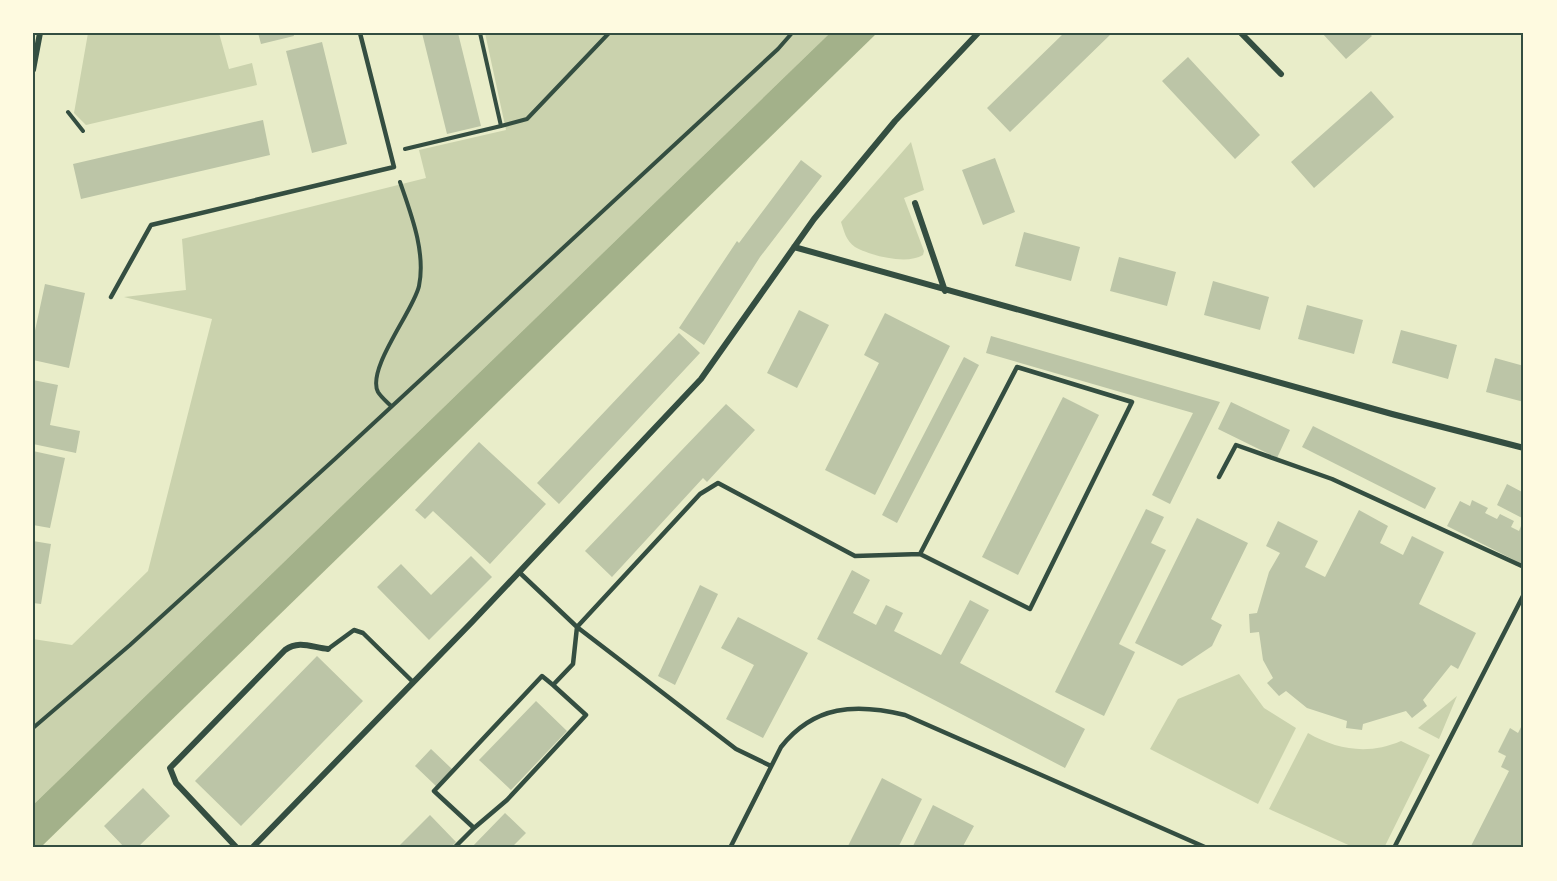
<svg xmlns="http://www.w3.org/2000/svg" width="1557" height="881" viewBox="0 0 1557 881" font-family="'DejaVu Sans',sans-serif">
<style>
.green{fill:#cad2ad}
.water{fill:#a3b18a}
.building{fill:#bcc5a7}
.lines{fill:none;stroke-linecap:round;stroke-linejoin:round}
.path{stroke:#344e41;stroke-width:4}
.service{stroke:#344e41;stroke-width:4.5}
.minor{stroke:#344e41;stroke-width:6}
.neatline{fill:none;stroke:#344e41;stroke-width:2}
</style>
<rect width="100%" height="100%" fill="#e9edc9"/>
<path class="green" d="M 88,33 L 219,33 L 229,69 L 252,63 L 257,85 L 86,125 L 74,113 Z
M 485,33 L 830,33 L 33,805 L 33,639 L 72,645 L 148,571 L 212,319 L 124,297 L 186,290 L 182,239 L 426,178 L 419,150 L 506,130 Z
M 911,142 L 924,190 L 904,198 L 924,251 L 923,255 C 907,265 871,256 855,247 C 846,241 844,231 841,222 Z
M 1239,674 L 1264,708 L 1296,728 L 1258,804 L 1150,749 L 1178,699 Z
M 1457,696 L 1439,739 L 1418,728 Z
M 1308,733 C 1337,750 1369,755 1401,741 L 1430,755 L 1384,848 L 1355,848 L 1269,809 Z"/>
<path class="water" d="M 830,33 L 877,33 L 40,848 L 33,848 L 33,805 Z"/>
<path class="building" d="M 258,33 L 293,33 L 294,36 L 261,44 Z
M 422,33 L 458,33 L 481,126 L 447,134 Z
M 1064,33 L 1112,33 L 1010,132 L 987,108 Z
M 1322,33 L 1369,33 L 1372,36 L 1346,59 Z
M 322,42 L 347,144 L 312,153 L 286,51 Z
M 1188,57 L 1260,135 L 1235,159 L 1162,81 Z
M 1371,91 L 1394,117 L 1314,188 L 1291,162 Z
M 263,120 L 270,155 L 81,199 L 73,164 Z
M 995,158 L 1015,212 L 983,225 L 962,170 Z
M 801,160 L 822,176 L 760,257 L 704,345 L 679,328 L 737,241 L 739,243 Z
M 1024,232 L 1080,247 L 1071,281 L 1015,266 Z
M 1119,257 L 1176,272 L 1167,306 L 1110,291 Z
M 1213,281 L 1269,297 L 1260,330 L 1204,315 Z
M 45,284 L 85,293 L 69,368 L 33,360 L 33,340 Z
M 1307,305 L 1363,320 L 1354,354 L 1298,339 Z
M 799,310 L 829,325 L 797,388 L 767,373 Z
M 885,313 L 950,346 L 875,495 L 825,470 L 879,363 L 864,355 Z
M 1401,330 L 1457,345 L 1448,379 L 1392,363 Z
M 679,333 L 700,353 L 559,504 L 537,483 Z
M 991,336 L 1220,402 L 1170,504 L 1152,495 L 1193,413 L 986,353 Z
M 964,357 L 979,365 L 897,523 L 882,515 Z
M 1495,358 L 1524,366 L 1524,402 L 1486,392 Z
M 33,380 L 58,385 L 50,425 L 80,431 L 76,453 L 33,444 Z
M 1063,397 L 1099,415 L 1018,575 L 982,557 Z
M 1231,402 L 1290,430 L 1277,458 L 1218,429 Z
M 726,404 L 755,430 L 707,482 L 703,478 L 612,577 L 585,551 Z
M 1313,426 L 1436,488 L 1425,509 L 1302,447 Z
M 479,442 L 546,504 L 490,564 L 433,511 L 425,519 L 415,510 Z
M 33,451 L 65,458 L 50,528 L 33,525 Z
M 1507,484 L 1524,493 L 1524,519 L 1497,505 Z
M 1472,500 L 1488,508 L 1485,513 L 1497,519 L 1500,514 L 1514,521 L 1511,527 L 1519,531 L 1521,526 L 1524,527 L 1524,565 L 1447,526 L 1460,501 L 1470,506 Z
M 1146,509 L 1164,517 L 1151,543 L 1166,550 L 1119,644 L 1135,652 L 1104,716 L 1055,692 Z
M 1359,510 L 1388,526 L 1380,543 L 1403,555 L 1412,536 L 1444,552 L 1419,604 L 1476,633 L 1458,669 L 1451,665 L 1423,700 L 1427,706 L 1412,718 L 1406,711 L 1363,724 L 1362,730 L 1346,728 L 1347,721 L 1307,708 L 1286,691 L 1279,696 L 1267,683 L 1273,678 L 1263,660 L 1259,632 L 1250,633 L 1249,614 L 1257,613 L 1269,572 L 1280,553 L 1266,546 L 1278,521 L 1318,541 L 1305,567 L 1325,577 Z
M 1197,518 L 1248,543 L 1211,619 L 1222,625 L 1212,646 L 1182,666 L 1135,643 Z
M 33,541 L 51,544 L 41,604 L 33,603 Z
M 471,556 L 492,577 L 429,640 L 377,587 L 401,564 L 431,595 Z
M 852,570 L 870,580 L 853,613 L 876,625 L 886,605 L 903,613 L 894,631 L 941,655 L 970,600 L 989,610 L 960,663 L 1085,729 L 1065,768 L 817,639 Z
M 700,585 L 718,594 L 675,685 L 658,676 Z
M 738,617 L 808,653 L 763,738 L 726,719 L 754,665 L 721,648 Z
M 317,656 L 363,701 L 241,826 L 195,781 Z
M 536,701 L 567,731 L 511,790 L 479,760 Z
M 1524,721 L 1524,848 L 1470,848 L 1509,771 L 1501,767 L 1506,756 L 1498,752 L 1510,728 L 1518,733 Z
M 431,749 L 452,769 L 436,786 L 415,766 Z
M 882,778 L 922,799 L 898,848 L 847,848 Z
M 143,788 L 170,816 L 137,848 L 125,848 L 104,826 Z
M 933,805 L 974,826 L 962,848 L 912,848 Z
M 505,813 L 526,833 L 511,848 L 471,848 Z
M 430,815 L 456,842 L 450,848 L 397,848 Z"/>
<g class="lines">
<path class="path" d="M 480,33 L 501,126 L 527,119 L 609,33
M 68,112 L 83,131
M 405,149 L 501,126
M 391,406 C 387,402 381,397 378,392 C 366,369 414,310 419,286 C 426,252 411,214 400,182
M 33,728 L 130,645 L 336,458 L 778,49 L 792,33"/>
<path class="service" d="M 111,297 L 151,225 L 394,167 L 360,33
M 1219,477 L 1236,445 L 1332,479 L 1524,567
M 519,572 L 577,627 L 736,749 L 771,766
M 328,649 L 354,630 L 363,633 L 413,682
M 474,828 L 507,800 L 586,715 L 553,685
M 454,848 L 474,828 L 434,791 L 542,676 L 553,685 L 573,664 L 577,627 L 700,494 L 718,483 L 855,556 L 920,554 L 1030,609 L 1132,402 L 1017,367 L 920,554
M 730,848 L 781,747 C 814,705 856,703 905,715 L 1207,848
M 1394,848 L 1524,594"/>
<path class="minor" d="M 1241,33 L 1281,74
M 33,70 L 40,33
M 915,203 L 945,291
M 794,247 L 1392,414 L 1524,448
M 237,848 L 176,783 L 170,768 L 285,650 C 299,640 311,647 328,649
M 252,848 L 472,622 L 701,379 L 814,219 L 895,121 L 978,33"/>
</g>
<rect width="1557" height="881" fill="none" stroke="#fefae0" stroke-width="69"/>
<rect x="34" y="34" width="1488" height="812" class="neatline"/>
</svg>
